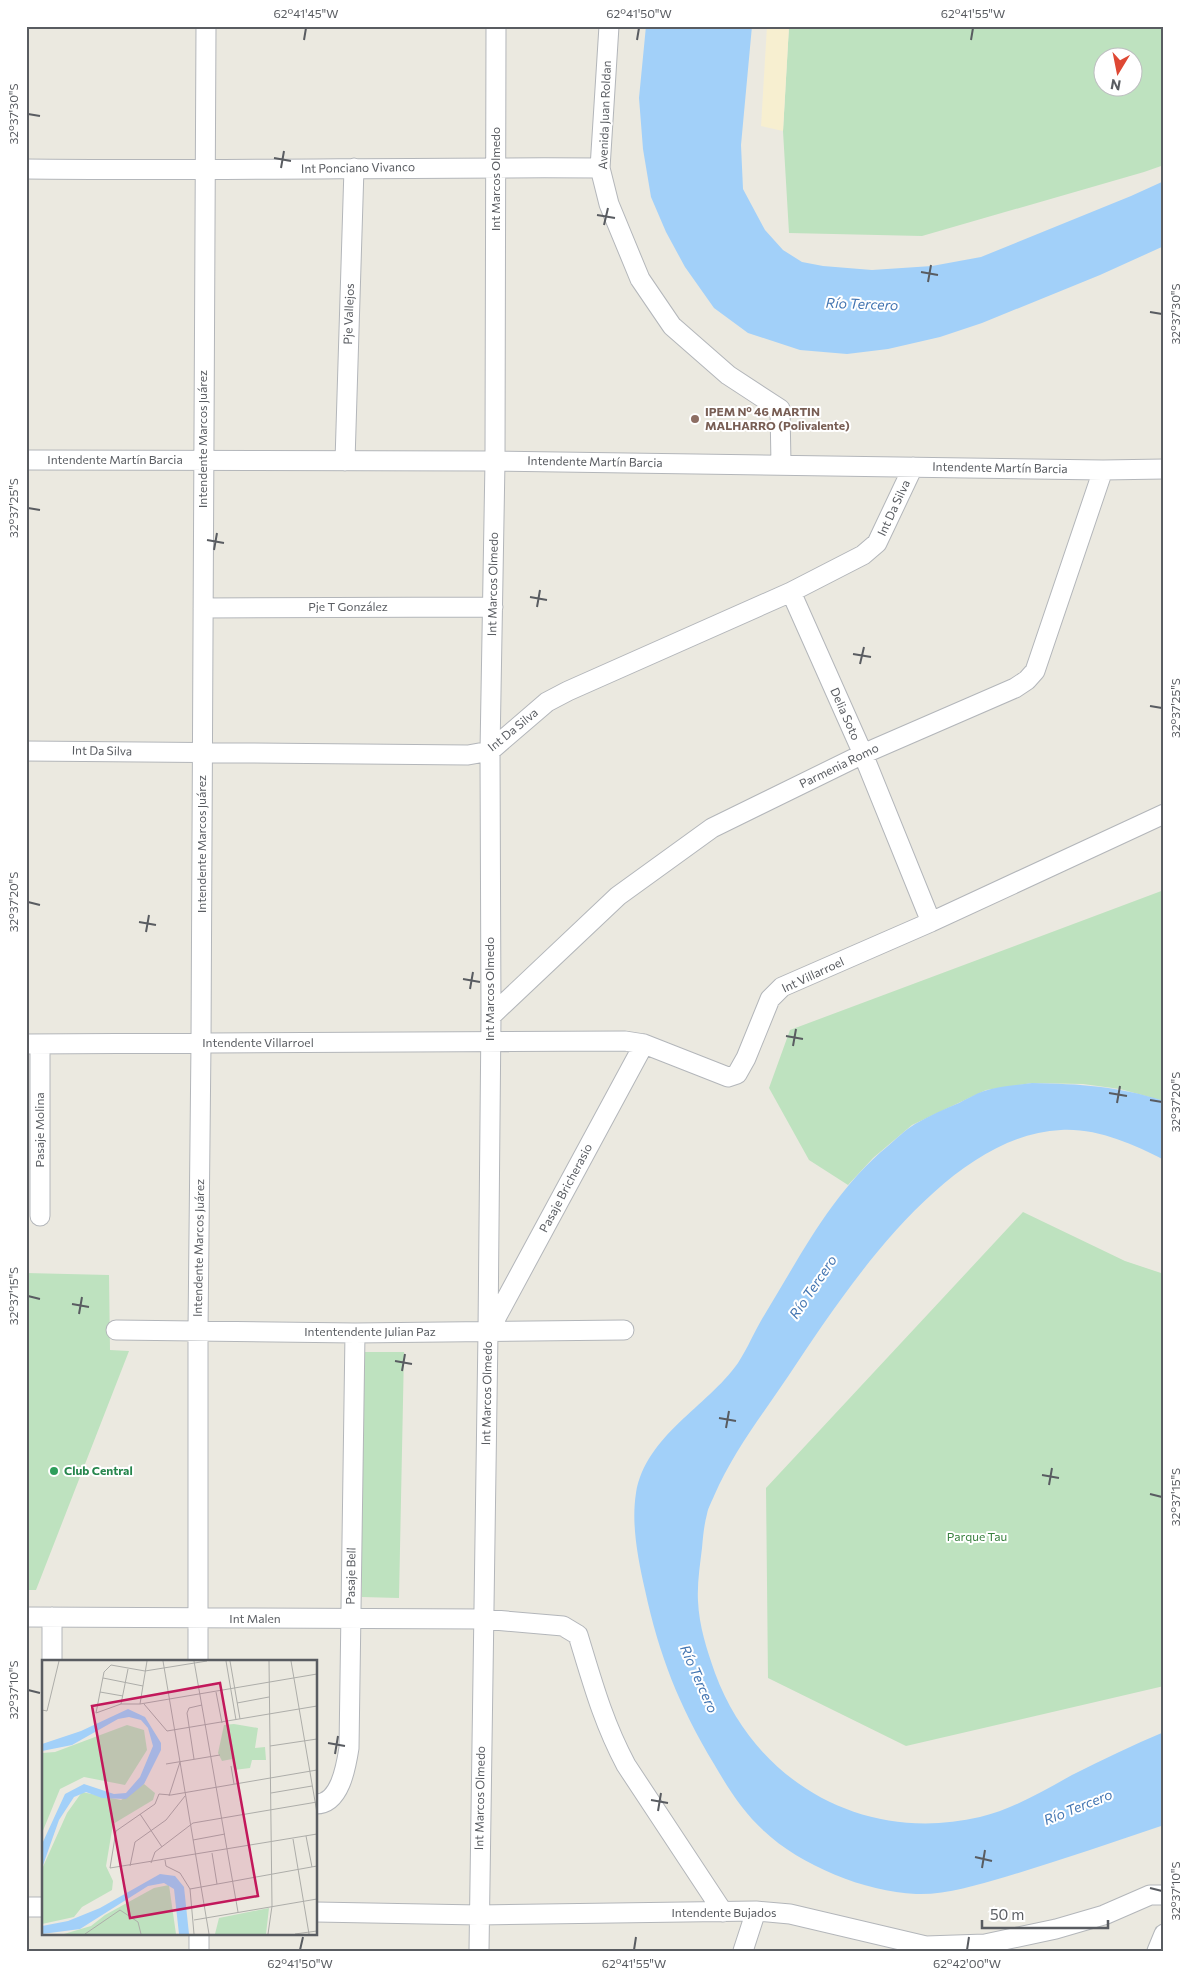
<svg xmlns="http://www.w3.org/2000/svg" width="1190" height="1977" viewBox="0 0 1190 1977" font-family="Commissioner,sans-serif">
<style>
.green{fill:#bee2bf;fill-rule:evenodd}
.sand{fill:#f7efd0}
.water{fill:#a2d0f9}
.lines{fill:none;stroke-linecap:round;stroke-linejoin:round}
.minor-casing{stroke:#b3b6ba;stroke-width:21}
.minor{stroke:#fff;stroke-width:19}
.ticks{fill:none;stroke:#595c61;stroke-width:2}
.education-dot{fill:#8d6e63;stroke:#fff;stroke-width:2}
.leisure-dot{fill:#2e9e5b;stroke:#fff;stroke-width:2}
.labels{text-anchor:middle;stroke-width:4;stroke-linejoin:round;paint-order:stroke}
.street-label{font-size:12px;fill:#595c61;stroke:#fff}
.education-label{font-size:12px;font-weight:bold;fill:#785e54;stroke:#fff;text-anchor:start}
.leisure-label{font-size:12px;font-weight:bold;fill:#27864d;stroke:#fff;text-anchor:start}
.park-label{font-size:12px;fill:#39803f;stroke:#fff}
.water-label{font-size:14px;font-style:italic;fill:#4476b2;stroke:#fff}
.inset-road{fill:none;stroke:#adada9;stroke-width:1}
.view{fill:#c2185b;fill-opacity:0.15;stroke:#c2185b;stroke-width:2.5}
.inset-edge{fill:none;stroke:#595c61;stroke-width:2.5}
.neatline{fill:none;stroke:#595c61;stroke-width:2}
.ticks-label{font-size:12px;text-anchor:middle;fill:#595c61}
</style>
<rect width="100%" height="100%" fill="#ebe9e0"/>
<path class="green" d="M 789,26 L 1164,26 L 1164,165 L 1144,172 L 922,236 L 789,233 L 783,131 ZM 1102,58 L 1132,58 L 1132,88 L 1102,88 Z
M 1164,890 L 1164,1101 L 1120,1089 L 1083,1084 L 1032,1083 L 986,1090 L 912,1125 L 873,1158 L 848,1185 L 809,1160 L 769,1088 L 790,1030 Z
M 1023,1212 L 1125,1261 L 1164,1274 L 1164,1686 L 906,1746 L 768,1678 L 766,1488 Z
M 26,1273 L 109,1275 L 110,1350 L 129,1351 L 36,1590 L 26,1590 Z
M 362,1352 L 404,1352 L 399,1598 L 362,1597 Z"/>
<path class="sand" d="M 767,26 L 789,26 L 783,131 L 761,126 Z"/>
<path class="water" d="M 646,26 L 752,26 L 741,145 L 743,189 L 765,230 L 783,250 L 802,262 L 823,266 L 872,270 L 932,266 L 981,257 L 1131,196 L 1164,181 L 1164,246 L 1100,275 L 982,323 L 940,337 L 888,349 L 847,354 L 800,350 L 748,333 L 714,308 L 685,267 L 666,232 L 651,197 L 643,149 L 639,98 Z
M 1032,1083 C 1081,1084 1117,1086 1164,1101 L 1164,1160 C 1133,1144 1097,1128 1061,1130 C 947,1135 846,1289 789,1375 C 763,1414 733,1452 714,1496 C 712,1501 708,1508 707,1514 C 704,1525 703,1537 702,1548 C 700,1565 697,1584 698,1601 C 699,1626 707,1650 715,1673 C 756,1784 865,1844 980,1817 C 1013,1809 1043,1791 1072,1775 C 1102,1760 1133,1745 1164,1732 L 1164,1825 C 1111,1843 1058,1861 1005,1877 C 976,1885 946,1895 916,1894 C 865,1892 800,1865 764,1831 C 743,1812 728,1788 714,1764 C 679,1706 659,1655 645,1590 C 638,1559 631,1524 636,1493 C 646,1435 707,1407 738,1363 C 748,1348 755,1330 765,1314 C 801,1255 833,1191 888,1146 C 896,1139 905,1130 915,1124 C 929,1116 944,1109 959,1103 C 967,1099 975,1094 984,1091 C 999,1086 1017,1085 1032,1083 Z"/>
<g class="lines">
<g class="minor-casing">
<path id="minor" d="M 609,26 L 600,168 L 609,204 L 640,279 L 672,326 L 728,375 L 780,409 L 781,464
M 26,169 C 218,171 409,167 600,168
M 26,460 L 495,461 L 1103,470 L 1164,469
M 345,461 L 354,168
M 791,592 L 863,754 L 931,922
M 203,608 L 493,607
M 26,751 L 468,755 L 490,751 L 547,702 L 568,691 L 791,592 L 863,555 L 877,543 L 913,467
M 491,1016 L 618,896 L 712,828 L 863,754 L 1015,688 L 1027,680 L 1035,671 L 1103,470
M 26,1044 L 625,1041 L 644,1044 L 728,1077 L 737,1074 L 746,1058 L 770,999 L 782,987 L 931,922 L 1164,814
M 40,1216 L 40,1044
M 490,1329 L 644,1044
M 116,1330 L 355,1333 L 624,1330
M 26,1617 L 483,1619 L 563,1626 L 578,1635 C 592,1681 603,1722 626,1765 L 723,1912
M 52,1617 L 52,1661
M 198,1661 L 198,1331 L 201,1043 L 206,26
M 316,1804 C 340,1804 346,1767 349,1748 L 355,1333
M 26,1907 L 44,1907
M 316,1912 L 479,1915 L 756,1911 L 790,1914 L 926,1946 L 985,1944 L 1056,1929 L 1104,1915 L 1150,1895 L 1164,1895
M 199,1933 L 199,1951
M 479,1951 L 488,1332 L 491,1016 L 490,751 L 495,461 L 496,26
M 743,1951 L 756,1911
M 1157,1951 L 1164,1934"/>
</g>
<use href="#minor" class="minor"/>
</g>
<path class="ticks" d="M 304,40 L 306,28M 637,40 L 639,28M 971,40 L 973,28M 28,114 L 40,116M 274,158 L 291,161M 281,168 L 284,151M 597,215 L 615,218M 604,225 L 608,208M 921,272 L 938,275M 928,282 L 931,265M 1150,312 L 1162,314M 28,508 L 40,510M 207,540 L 224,543M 214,550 L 217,533M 530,597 L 547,600M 537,607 L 540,590M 853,654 L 871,657M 860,664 L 864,647M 1150,706 L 1162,708M 28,902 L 40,905M 139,922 L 156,925M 146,932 L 149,915M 463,979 L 480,982M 470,989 L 473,972M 786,1036 L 803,1039M 793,1046 L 796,1029M 1109,1093 L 1127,1096M 1150,1100 L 1162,1102M 1117,1103 L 1120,1086M 28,1296 L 40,1299M 72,1304 L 89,1307M 79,1314 L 82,1297M 395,1361 L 412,1364M 402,1371 L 405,1354M 719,1418 L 736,1421M 726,1428 L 729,1411M 1042,1475 L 1059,1478M 1049,1485 L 1052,1468M 1150,1494 L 1162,1497M 28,1690 L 40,1693M 328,1743 L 345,1746M 335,1754 L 338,1736M 651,1800 L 668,1803M 658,1811 L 661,1793M 975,1857 L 992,1861M 982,1868 L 985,1850M 1150,1888 L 1162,1891M 300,1950 L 303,1937M 634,1950 L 636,1937M 967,1950 L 969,1937"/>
<circle class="education-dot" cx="695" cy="419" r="5"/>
<circle class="leisure-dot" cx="54" cy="1471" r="5"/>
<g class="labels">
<g class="street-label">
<text transform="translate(605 115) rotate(-88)" y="4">Avenida Juan Roldan</text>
<text transform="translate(358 168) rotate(-1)" y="4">Int Ponciano Vivanco</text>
<text transform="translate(496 179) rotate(-90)" y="4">Int Marcos Olmedo</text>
<text transform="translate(349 314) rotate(-88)" y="4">Pje Vallejos</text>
<text transform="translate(203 439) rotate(-90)" y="4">Intendente Marcos Juárez</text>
<text x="115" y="464">Intendente Martín Barcia</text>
<text transform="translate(595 462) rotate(1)" y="4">Intendente Martín Barcia</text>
<text transform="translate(1000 468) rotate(1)" y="4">Intendente Martín Barcia</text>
<text transform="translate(894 508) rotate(-65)" y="4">Int Da Silva</text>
<text transform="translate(493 584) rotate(-89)" y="4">Int Marcos Olmedo</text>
<text x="348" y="611">Pje T González</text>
<text transform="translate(845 714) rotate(66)" y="4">Delia Soto</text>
<text transform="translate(513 730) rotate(-39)" y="4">Int Da Silva</text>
<text transform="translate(102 751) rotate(1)" y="4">Int Da Silva</text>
<text transform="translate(839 766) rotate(-26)" y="4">Parmenia Romo</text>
<text transform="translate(202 844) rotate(-90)" y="4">Intendente Marcos Juárez</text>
<text transform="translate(813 975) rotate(-25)" y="4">Int Villarroel</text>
<text transform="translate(490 989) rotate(-90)" y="4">Int Marcos Olmedo</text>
<text x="258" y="1047">Intendente Villarroel</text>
<text transform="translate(40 1130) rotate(-90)" y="4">Pasaje Molina</text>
<text transform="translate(566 1188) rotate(-62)" y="4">Pasaje Bricherasio</text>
<text transform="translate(199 1248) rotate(-89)" y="4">Intendente Marcos Juárez</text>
<text x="370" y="1336">Intentendente Julian Paz</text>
<text transform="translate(487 1393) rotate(-89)" y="4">Int Marcos Olmedo</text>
<text transform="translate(351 1576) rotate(-89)" y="4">Pasaje Bell</text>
<text x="255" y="1623">Int Malen</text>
<text transform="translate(480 1798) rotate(-89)" y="4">Int Marcos Olmedo</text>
<text x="724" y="1917">Intendente Bujados</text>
</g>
<g class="education-label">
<text x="705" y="416">IPEM Nº 46 MARTIN<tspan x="705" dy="14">MALHARRO (Polivalente)</tspan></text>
</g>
<g class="leisure-label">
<text x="64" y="1475">Club Central</text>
</g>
<g class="park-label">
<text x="977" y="1541">Parque Tau</text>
</g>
<g class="water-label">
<text transform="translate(862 304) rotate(2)" y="5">Río Tercero</text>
<text transform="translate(813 1287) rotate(-56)" y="5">Río Tercero</text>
<text transform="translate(699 1679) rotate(66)" y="5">Río Tercero</text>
<text transform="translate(1078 1807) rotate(-22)" y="5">Río Tercero</text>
</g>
</g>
<g transform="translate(42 1660)">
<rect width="275" height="275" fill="#ebe9e0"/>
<path d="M 192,64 L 216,68 L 213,88 L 223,87 L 224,100 L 210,100 L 208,108 L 192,110 L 190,99 L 180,101 L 176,93 L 182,65 ZM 85,65 L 102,70 L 105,90 L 83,125 L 42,117 L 18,129 L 0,173 L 0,93 L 13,92 ZM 102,124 L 113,133 L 111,140 L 71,164 L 64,206 L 71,221 L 70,230 L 40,247 L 32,257 L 0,264 L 0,209 L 25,153 L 40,132 L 79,140 ZM 127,225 L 134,274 L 22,274 L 49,266 L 63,255 L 112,228 ZM 227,248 L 224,274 L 173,274 L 177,258 Z" fill="#bee2bf"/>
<path d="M 86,49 L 103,57 L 119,83 L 119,90 L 102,124 L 84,139 L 60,138 L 44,132 L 32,137 L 17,160 L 0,208 L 0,184 L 23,134 L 42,124 L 72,134 L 84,133 L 98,117 L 111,86 L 106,68 L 99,60 L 87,57 L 76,59 L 30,85 L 0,91 L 0,84 L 39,71 ZM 118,214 L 133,216 L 142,227 L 147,274 L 137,274 L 132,229 L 122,223 L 106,226 L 38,269 L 0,274 L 0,266 L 26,261 L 58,248 Z" fill="#a2d0f9"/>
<path class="inset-road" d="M 121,1 L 167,274M 152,1 L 196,252M 165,1 L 103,11 L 69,5 L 62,12 L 54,53 L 79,44 L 98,44 L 275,14M 184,1 L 194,60M 188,1 L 198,59M 249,1 L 275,153M 61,18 L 101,26M 58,32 L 81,36M 174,32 L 180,63M 195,43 L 227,37M 79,44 L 86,9M 98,44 L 105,1M 102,44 L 125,71 L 275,46M 0,50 L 5,51 L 17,1M 228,86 L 275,79M 152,99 L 145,53 L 147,48 L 160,45M 124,104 L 178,95M 189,106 L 192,124M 275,110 L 129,135 L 117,134 L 113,144 L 74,171 L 68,208 L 275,174M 229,133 L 270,126M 127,136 L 138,102M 98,154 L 120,187M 264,176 L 270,207M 251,179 L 267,274M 151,180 L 183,174M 170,193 L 175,224M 123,200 L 124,206 L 138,213 L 148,229 L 152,274M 109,203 L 113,192 L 151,163 L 275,142M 88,206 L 93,182 L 124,160 L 143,136M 148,229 L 275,206M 152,260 L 275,239M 43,274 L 78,250 L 96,262 L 99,274M 226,274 L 230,246 L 227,1M 253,274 L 275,271"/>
<path class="view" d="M 178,23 L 216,236 L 88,258 L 50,46 Z"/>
<rect width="275" height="275" class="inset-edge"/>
</g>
<rect width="1190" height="1977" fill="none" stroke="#ffffff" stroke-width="55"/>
<g transform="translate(1118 72) rotate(190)"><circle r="24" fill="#ffffff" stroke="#bdbec0"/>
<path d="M0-4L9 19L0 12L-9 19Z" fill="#de4834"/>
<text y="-8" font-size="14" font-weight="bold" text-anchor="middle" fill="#595c61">N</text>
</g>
<path d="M982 1920v8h126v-8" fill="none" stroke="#595c61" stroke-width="2.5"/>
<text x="990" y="1920" font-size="15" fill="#595c61" stroke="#ffffff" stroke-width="4" paint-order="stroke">50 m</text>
<rect x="28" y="28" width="1134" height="1922" class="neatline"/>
<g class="ticks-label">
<text x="306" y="18">62°41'45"W</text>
<text x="639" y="18">62°41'50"W</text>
<text x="973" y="18">62°41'55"W</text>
<text transform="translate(14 114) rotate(-90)" y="4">32°37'30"S</text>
<text transform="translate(1176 314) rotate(-90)" y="4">32°37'30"S</text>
<text transform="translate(14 508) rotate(-90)" y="4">32°37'25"S</text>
<text transform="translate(1176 708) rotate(-90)" y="4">32°37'25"S</text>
<text transform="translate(14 902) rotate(-90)" y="4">32°37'20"S</text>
<text transform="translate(1176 1102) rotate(-90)" y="4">32°37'20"S</text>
<text transform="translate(14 1296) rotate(-90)" y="4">32°37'15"S</text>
<text transform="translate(1176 1497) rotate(-90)" y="4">32°37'15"S</text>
<text transform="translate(14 1690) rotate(-90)" y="4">32°37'10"S</text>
<text transform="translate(1176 1891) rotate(-90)" y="4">32°37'10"S</text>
<text x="300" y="1968">62°41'50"W</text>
<text x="634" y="1968">62°41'55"W</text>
<text x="967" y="1968">62°42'00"W</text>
</g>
</svg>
